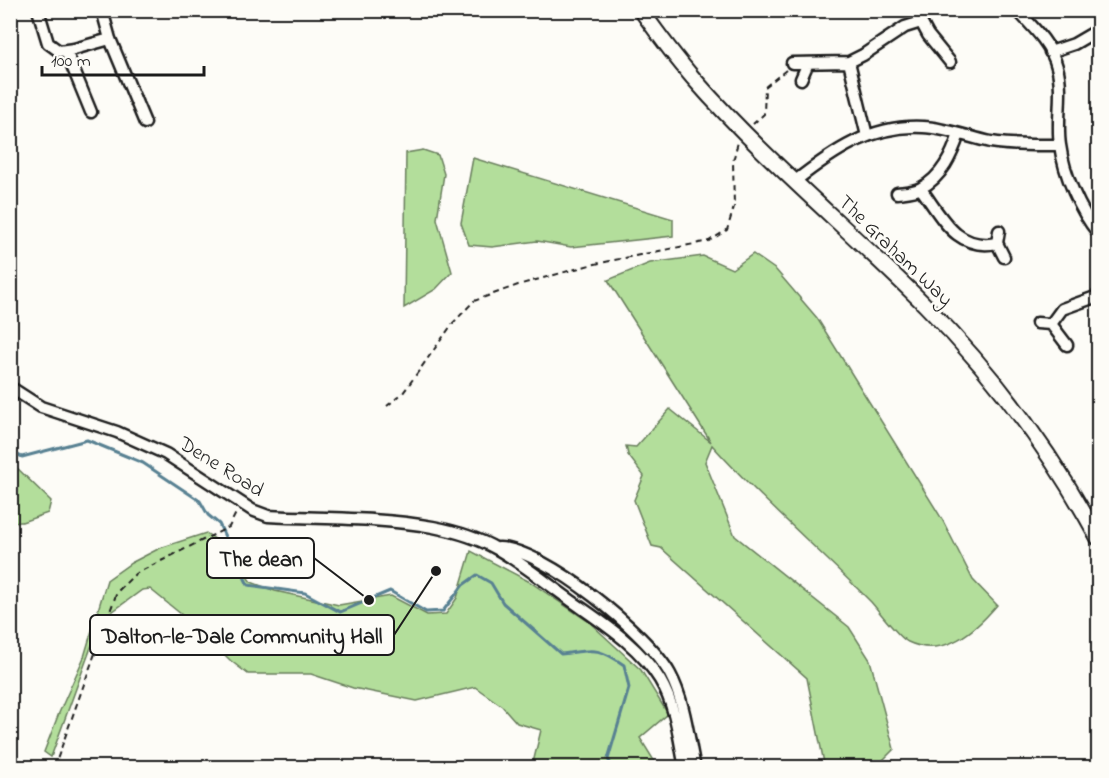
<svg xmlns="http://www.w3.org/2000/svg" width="1109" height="778" viewBox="0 0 1109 778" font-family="'Indie Flower',sans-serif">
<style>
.green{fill:#b3de9b;stroke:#687d5c;stroke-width:1.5}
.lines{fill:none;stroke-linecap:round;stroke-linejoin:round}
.stream{stroke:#588192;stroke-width:3}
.minor-casing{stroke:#1c1c1c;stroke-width:15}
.major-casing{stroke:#1c1c1c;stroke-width:18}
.path{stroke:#1c1c1c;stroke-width:2;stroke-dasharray:6 4.5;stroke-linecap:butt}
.minor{stroke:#fdfcf7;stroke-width:10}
.major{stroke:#fdfcf7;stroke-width:14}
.labels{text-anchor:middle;stroke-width:5;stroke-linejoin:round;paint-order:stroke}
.street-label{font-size:21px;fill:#1c1c1c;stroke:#fdfcf7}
.leader{fill:none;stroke:#1c1c1c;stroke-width:2}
.callout-dot{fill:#1c1c1c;stroke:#fdfcf7;stroke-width:2}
.callout{fill:#fdfcf7;stroke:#1c1c1c;stroke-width:2}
.callout-label{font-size:22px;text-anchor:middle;font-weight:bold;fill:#1c1c1c}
</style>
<rect width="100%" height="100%" fill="#fdfcf7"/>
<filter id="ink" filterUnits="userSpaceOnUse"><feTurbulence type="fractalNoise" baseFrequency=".0167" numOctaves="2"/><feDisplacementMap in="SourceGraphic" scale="12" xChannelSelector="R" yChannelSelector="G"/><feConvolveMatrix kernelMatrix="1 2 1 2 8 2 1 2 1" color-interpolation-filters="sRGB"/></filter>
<g filter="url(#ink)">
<path class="green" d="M 423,150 L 438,155 L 444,174 L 437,219 L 452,272 L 436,289 L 404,308 L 406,153 Z
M 473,158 L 673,219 L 673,236 L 571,247 L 537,241 L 492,247 L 469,245 L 461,223 Z
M 753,254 L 776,270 L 817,318 L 942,519 L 973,580 L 997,605 C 975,631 944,659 908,642 C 899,638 879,611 871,602 C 819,549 761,500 712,445 L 705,462 L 735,536 L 849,627 L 870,660 L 894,749 L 876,767 L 822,767 L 824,763 L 807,678 L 661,548 L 652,546 L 634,500 L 644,476 L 628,455 L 626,446 L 636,447 L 670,409 L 711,442 L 608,280 L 650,263 L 703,256 L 732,269 Z
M 11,462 L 51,501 L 48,513 L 22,522 L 11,522 Z
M 206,533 L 224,545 L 251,582 L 275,591 L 339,605 L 391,596 L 427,615 L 446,614 L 457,598 L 471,551 L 530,582 L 589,622 L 641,670 L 668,714 L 640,738 L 658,767 L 532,767 L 541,730 L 517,723 L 502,706 L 475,687 L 417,701 L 353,688 L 311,674 L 248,674 L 231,661 L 192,623 L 150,589 L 142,590 L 101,620 L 51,757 L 44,752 L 59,713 L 84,657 L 107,580 L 131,563 L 160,548 Z"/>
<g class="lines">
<path class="stream" d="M 10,451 L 22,457 L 87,440 L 143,463 L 200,501 L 208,515 L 219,524 L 248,585 L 305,593 L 340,612 L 390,591 L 426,612 L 443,611 L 463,585 L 477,575 L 491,583 L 503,603 L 561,654 C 593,650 597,646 624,665 L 629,688 L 608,759 L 613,768"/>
<g class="minor-casing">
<path id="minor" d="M 38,10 L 48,43 L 59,51 L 74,49 L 110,39
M 102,10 L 110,39 L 145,123
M 1017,10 C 1033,27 1051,44 1057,67 C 1064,92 1056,120 1060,145 C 1064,175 1080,211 1098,233
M 66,51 L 91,112
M 1050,52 L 1074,44 L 1098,30
M 849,62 L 867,136
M 792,63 L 849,62 L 863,55 L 905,27 L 921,22 L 928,35 L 950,62
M 801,79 L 808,63
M 794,182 C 832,152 872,124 923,127 C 946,128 968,137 991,142 C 1014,146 1036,145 1060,145
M 921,189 C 942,217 956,251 997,243
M 897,193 C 905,192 914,192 921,188 C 942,177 952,155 959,134
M 999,231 L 997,243 L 1004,257
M 1037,323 L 1051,324 L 1062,309 L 1098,296
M 1051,324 L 1067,345
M 10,387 L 41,407 L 117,432 L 166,454 L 252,510 L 268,516 C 323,519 379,517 433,527 C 454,531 478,538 497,549 C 522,563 545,582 569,599 C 601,622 639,645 660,680 C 676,707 679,738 685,768
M 499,548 C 545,549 648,634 670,674 C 685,702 688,736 695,768"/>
</g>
<g class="major-casing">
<path id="major" d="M 641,10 C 658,34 675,57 694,79 C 765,160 849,229 925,305 C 994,374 1052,453 1098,538"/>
</g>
<path class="path" d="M 753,124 L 764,114 L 765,87 L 786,70
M 387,406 L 403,393 L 453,323 L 474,301 L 518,285 L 590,265 L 709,241 L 727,230 L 734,207 L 733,161 L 738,142
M 54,768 L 117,592 L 135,574 L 229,527 L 237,511"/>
<use href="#minor" class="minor"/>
<use href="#major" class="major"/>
</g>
</g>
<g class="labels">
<g class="street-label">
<text transform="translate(896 250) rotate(44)" y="7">The Graham Way</text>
<text transform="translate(222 466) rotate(32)" y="7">Dene Road</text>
</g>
</g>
<path class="leader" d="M369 600L314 558M436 571L394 635"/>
<g class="callout-dot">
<circle cx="369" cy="600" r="6"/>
<circle cx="436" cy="571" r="6"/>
</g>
<g class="callout">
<rect x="207" y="538" width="107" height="40" rx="6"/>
<rect x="90" y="615" width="304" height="40" rx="6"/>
</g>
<g class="callout-label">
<text x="261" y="566">The dean</text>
<text x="242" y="643">Dalton-le-Dale Community Hall</text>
</g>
<rect width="1109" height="778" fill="none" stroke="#fdfcf7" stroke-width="36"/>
<rect x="18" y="18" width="1073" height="742" fill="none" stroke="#1c1c1c" stroke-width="2" filter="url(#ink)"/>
<path d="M42 66v9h162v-9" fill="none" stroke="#1c1c1c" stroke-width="3"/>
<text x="51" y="66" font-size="18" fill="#1c1c1c" stroke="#fdfcf7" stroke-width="4.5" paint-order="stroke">100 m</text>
</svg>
